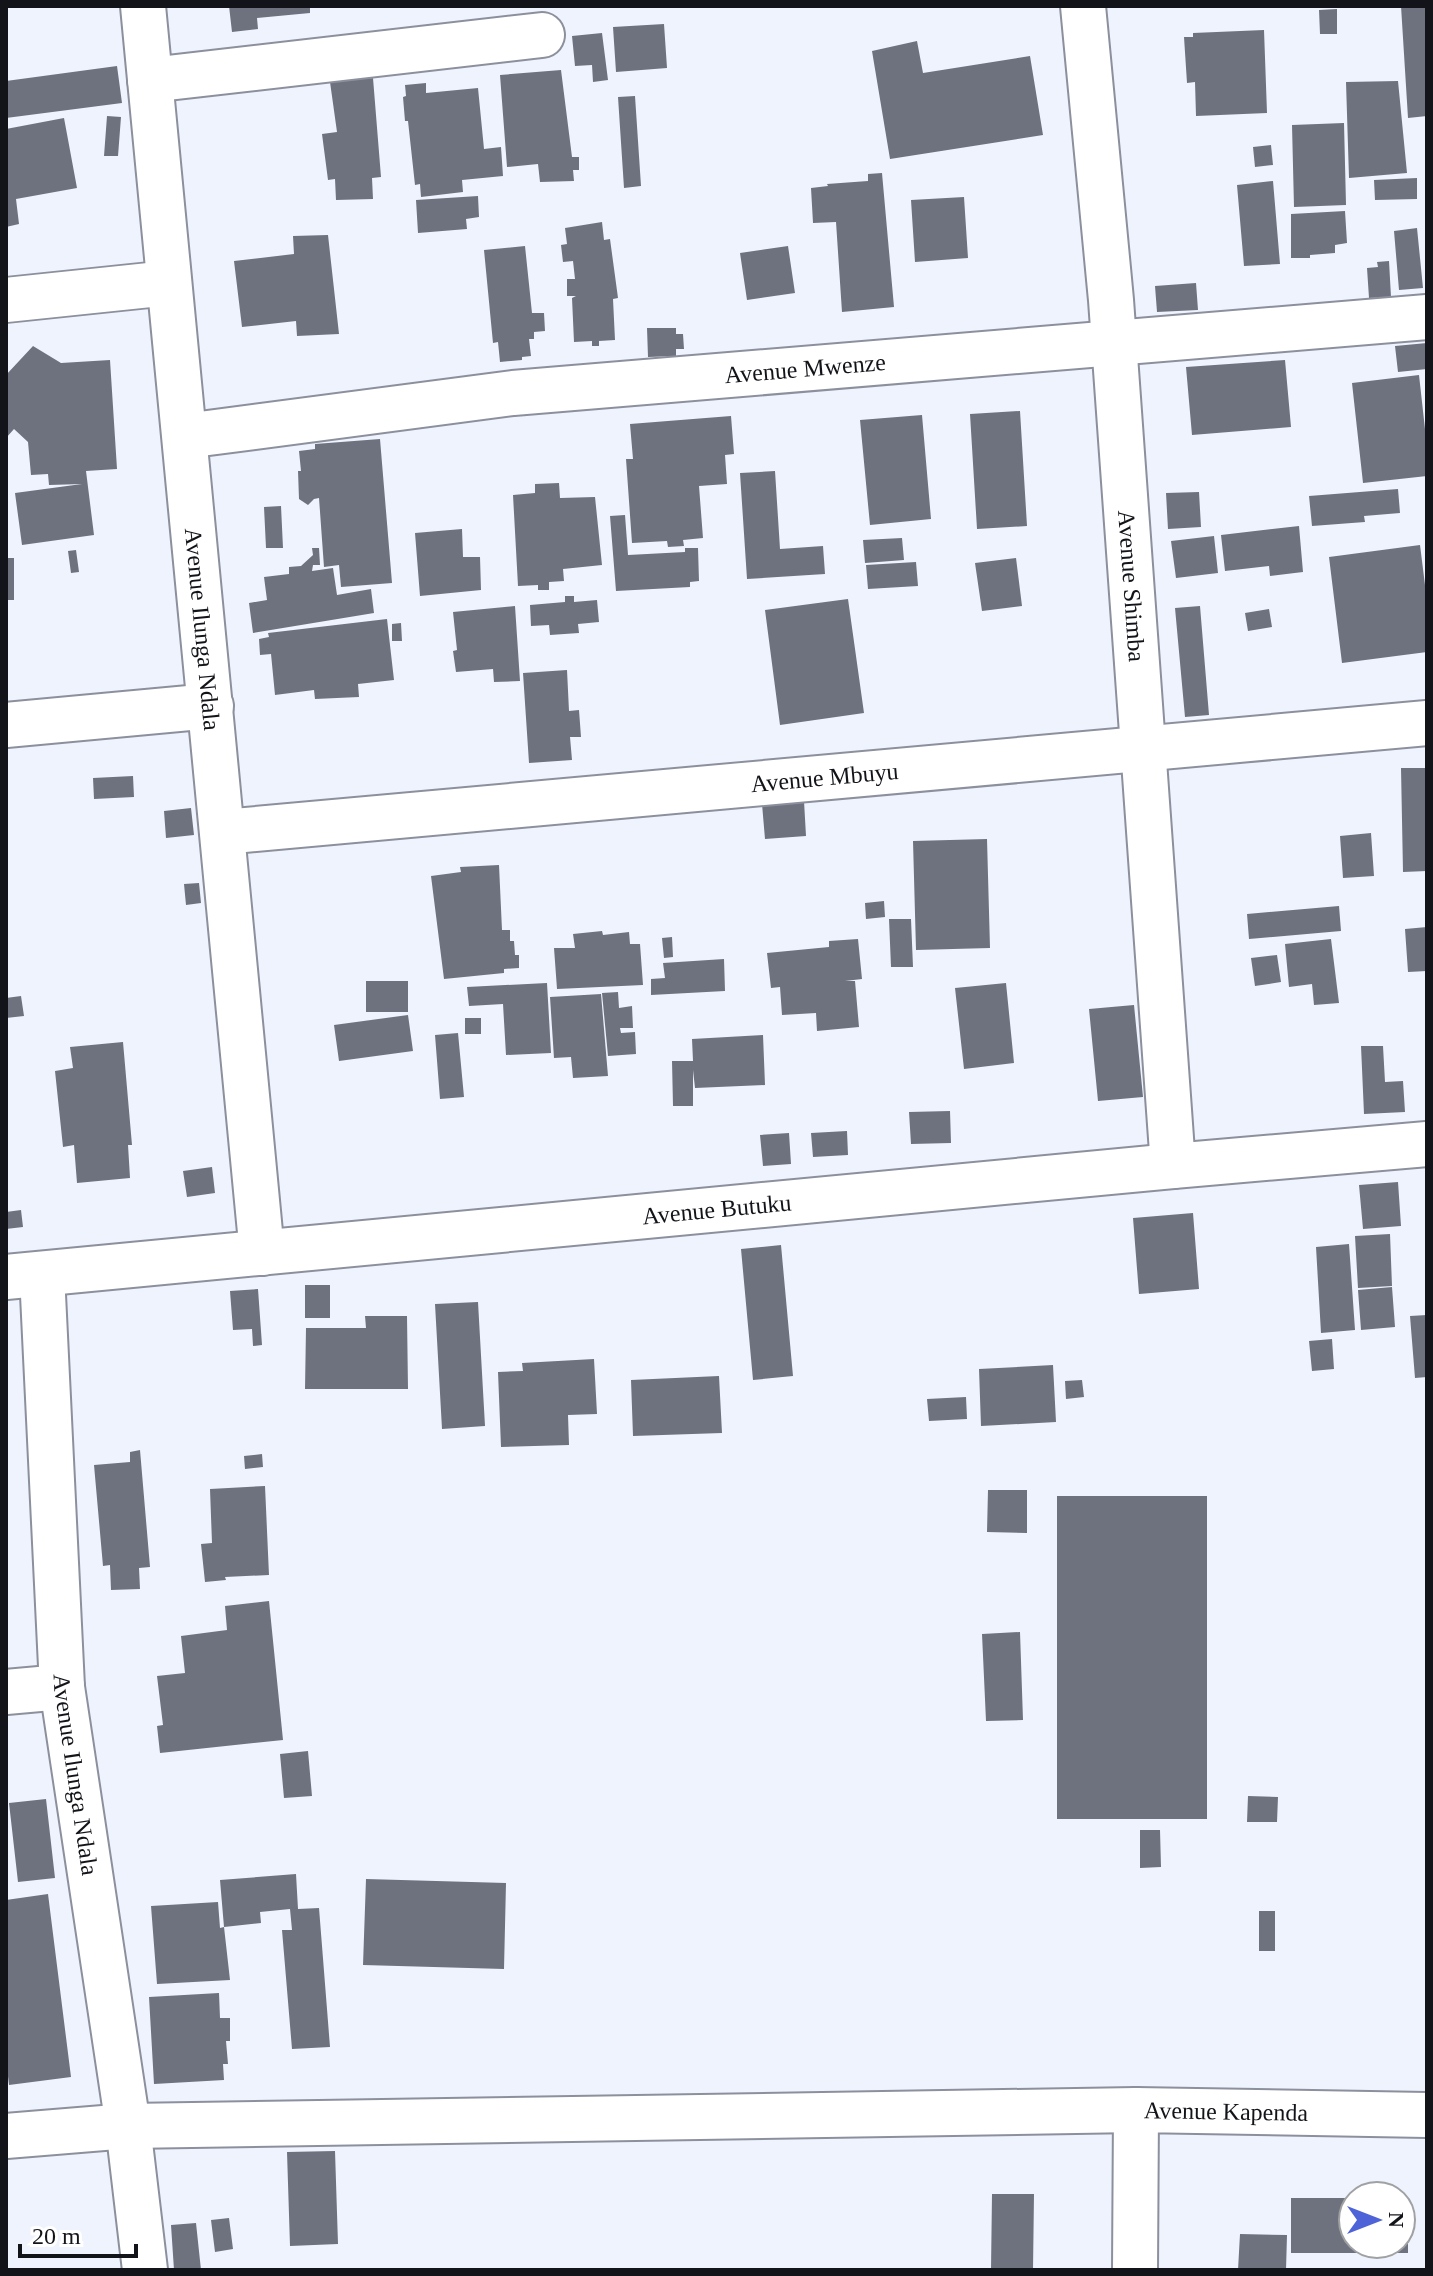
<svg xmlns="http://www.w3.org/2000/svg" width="1433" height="2276" viewBox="0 0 1433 2276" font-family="'Times New Roman',serif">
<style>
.building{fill:#6e727f}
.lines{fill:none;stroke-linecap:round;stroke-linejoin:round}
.minor-casing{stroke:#8c909d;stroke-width:48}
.minor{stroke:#fff;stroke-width:44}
.labels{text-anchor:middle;stroke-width:6;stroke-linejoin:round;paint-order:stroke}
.street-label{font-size:24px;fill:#121419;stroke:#fff}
</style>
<rect width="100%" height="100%" fill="#eff3fe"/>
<path class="building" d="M 229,6 L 310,6 L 310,13 L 257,18 L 258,29 L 232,32 Z
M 1401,6 L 1427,6 L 1427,116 L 1408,118 Z
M 1337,9 L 1337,34 L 1320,34 L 1319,10 Z
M 664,24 L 667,68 L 616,72 L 613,27 Z
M 1264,30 L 1267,113 L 1196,116 L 1195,82 L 1187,83 L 1184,37 L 1193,37 L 1193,33 Z
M 602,33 L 608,80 L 593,82 L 592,65 L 575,66 L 572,36 Z
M 917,41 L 923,73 L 1030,56 L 1043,135 L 890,159 L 872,51 Z
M 117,66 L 122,103 L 6,118 L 6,81 Z
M 561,70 L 572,157 L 579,157 L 579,170 L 573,170 L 574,181 L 540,182 L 538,164 L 507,167 L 500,75 Z
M 373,78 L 381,177 L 372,178 L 373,199 L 336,200 L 335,179 L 328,180 L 322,134 L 337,132 L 330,82 Z
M 1398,81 L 1407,173 L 1349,178 L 1346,82 Z
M 426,83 L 426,93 L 478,88 L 484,149 L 501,147 L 503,176 L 462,180 L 463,192 L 421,197 L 420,184 L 415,185 L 408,121 L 405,121 L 403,97 L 406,96 L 405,85 Z
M 635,96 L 641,186 L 624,188 L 618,97 Z
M 107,116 L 121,117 L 118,156 L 104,156 Z
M 64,118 L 77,188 L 16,199 L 19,224 L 6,227 L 6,129 Z
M 1344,123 L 1346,205 L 1294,207 L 1292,125 Z
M 1271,145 L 1273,165 L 1255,167 L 1253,147 Z
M 882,173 L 894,307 L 842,312 L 836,222 L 813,223 L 811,188 L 828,186 L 827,184 L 868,181 L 868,174 Z
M 1417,178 L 1417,199 L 1375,200 L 1374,180 Z
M 1273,181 L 1280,264 L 1244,266 L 1237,185 Z
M 478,196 L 479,217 L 466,219 L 467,229 L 418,233 L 416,200 Z
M 964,197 L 968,258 L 915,262 L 911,200 Z
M 1345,211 L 1347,243 L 1335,245 L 1335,253 L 1310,255 L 1310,258 L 1291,258 L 1291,214 Z
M 602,222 L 604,240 L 610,239 L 618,298 L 613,299 L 615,340 L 599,341 L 599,346 L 592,346 L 592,341 L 574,342 L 572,298 L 576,296 L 567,296 L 567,279 L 575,279 L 573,261 L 563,262 L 561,245 L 567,244 L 565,228 Z
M 1417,228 L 1423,288 L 1399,290 L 1394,231 Z
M 328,235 L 339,334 L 297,336 L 296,321 L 242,327 L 234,261 L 294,254 L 293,236 Z
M 525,246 L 532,313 L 544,313 L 545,331 L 534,332 L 534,339 L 529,339 L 531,356 L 522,357 L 522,360 L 500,362 L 498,342 L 493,343 L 484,250 Z
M 788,246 L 795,293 L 747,300 L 740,253 Z
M 1389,261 L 1391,297 L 1369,298 L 1367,268 L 1378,267 L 1377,262 Z
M 1196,283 L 1198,310 L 1157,312 L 1155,286 Z
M 647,328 L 676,328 L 676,334 L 683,334 L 684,349 L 676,349 L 676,356 L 648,357 Z
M 1427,343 L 1427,369 L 1398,372 L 1395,346 Z
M 33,346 L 61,363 L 110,360 L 117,469 L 86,471 L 94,535 L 22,545 L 15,493 L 82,484 L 49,485 L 48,474 L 31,475 L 28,442 L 14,429 L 6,438 L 6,375 Z
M 1285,360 L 1291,427 L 1192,435 L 1186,367 Z
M 1419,375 L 1427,447 L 1427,476 L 1363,483 L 1352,383 Z
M 1020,411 L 1027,526 L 977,529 L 970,414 Z
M 922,415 L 931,519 L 870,525 L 860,420 Z
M 731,416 L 734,454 L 725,455 L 727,484 L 699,486 L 703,538 L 683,540 L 684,546 L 668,547 L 667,541 L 632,543 L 626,459 L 633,459 L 630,424 Z
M 380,439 L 392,583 L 341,587 L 339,565 L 324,567 L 319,498 L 314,499 L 308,505 L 299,499 L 298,471 L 301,471 L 299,451 L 315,449 L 315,444 Z
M 775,471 L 780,549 L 823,546 L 825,574 L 747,579 L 740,473 Z
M 559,483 L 560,498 L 595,497 L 602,565 L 563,569 L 564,581 L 549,582 L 549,590 L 538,590 L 538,585 L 518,586 L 513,495 L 535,493 L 535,484 Z
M 1398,489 L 1400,513 L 1364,516 L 1365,522 L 1312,526 L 1309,496 Z
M 1199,492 L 1201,527 L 1168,529 L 1166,493 Z
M 281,506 L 283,548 L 266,548 L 264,507 Z
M 625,515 L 628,555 L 685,552 L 685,548 L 698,548 L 699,581 L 690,582 L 690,587 L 616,591 L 610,516 Z
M 1299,526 L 1303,572 L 1270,576 L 1269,566 L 1225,571 L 1221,535 Z
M 462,529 L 463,557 L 480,557 L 481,590 L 420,596 L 415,533 Z
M 1214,536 L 1218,573 L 1176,578 L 1171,541 Z
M 902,538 L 904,560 L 865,563 L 863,540 Z
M 1420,545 L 1427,601 L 1427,652 L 1342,663 L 1329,557 Z
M 312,548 L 319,548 L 320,565 L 313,565 L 312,571 L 333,568 L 337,595 L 371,589 L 374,613 L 253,633 L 249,603 L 267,600 L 264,577 L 289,574 L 289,567 L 301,566 L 313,555 Z
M 76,550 L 79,572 L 71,573 L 68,551 Z
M 6,558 L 14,558 L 14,600 L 6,600 Z
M 1016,558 L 1022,606 L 982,611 L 975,563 Z
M 916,562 L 918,586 L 868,589 L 866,565 Z
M 565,596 L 574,596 L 574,602 L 597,600 L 599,622 L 578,624 L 579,633 L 550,635 L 549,625 L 531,626 L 530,605 L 565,602 Z
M 848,599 L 864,713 L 780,725 L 765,610 Z
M 515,606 L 520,681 L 494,682 L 493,669 L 456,672 L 453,651 L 457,650 L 453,612 Z
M 1200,606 L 1209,715 L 1185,717 L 1175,608 Z
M 1269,609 L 1272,627 L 1248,631 L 1245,613 Z
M 387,619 L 394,680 L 358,684 L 359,697 L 315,699 L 314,690 L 275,695 L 271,654 L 260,655 L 259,639 L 269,637 L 268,633 Z
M 401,623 L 402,641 L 392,641 L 392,624 Z
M 567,670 L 569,711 L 579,710 L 581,737 L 570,737 L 572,760 L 529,763 L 523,673 Z
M 1401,768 L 1427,768 L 1427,871 L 1403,872 Z
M 133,776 L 134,797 L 94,799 L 93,778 Z
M 804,801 L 806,836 L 765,839 L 762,804 Z
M 191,808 L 194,835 L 166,838 L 164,811 Z
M 1371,833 L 1374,876 L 1343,878 L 1340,836 Z
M 987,839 L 990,948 L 916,950 L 913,841 Z
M 499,865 L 502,930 L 510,930 L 510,941 L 514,941 L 515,955 L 519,955 L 519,968 L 504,969 L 504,973 L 444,979 L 431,876 L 461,872 L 460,867 Z
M 199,883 L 201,903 L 186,905 L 184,884 Z
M 884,901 L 885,917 L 866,919 L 865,903 Z
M 1339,906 L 1341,931 L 1249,939 L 1247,914 Z
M 889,919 L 911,919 L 913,967 L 891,967 Z
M 1427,927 L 1427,971 L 1408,972 L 1405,929 Z
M 602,931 L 603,935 L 629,932 L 630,944 L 640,944 L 643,985 L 557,989 L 554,948 L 575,948 L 573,934 Z
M 672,937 L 673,957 L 664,958 L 662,938 Z
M 858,939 L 862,979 L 845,981 L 855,981 L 859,1027 L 817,1031 L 816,1013 L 782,1015 L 780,987 L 771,988 L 767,953 L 829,947 L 829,941 Z
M 1331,939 L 1339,1003 L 1314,1005 L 1312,984 L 1289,987 L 1285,944 Z
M 1277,955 L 1281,982 L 1255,986 L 1251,958 Z
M 724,959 L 725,991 L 651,995 L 651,979 L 665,978 L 663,963 Z
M 366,981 L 408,981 L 408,1012 L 366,1012 Z
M 547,983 L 551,1053 L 506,1055 L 503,1004 L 469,1006 L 467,987 Z
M 1006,983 L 1014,1063 L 964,1069 L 955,988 Z
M 618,992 L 619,1008 L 632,1006 L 633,1028 L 620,1028 L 621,1033 L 635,1032 L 636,1054 L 608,1056 L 602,993 Z
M 601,994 L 608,1076 L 573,1078 L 571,1057 L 554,1058 L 550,997 Z
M 21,996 L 24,1016 L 6,1018 L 6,998 Z
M 1134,1005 L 1143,1097 L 1098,1101 L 1089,1009 Z
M 408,1015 L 413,1051 L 339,1061 L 334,1025 Z
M 465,1018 L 481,1018 L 481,1034 L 465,1034 Z
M 458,1033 L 464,1097 L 440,1099 L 435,1035 Z
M 763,1035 L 765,1085 L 695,1088 L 693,1070 L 693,1106 L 673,1106 L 672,1061 L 693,1061 L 692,1039 Z
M 123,1042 L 132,1145 L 128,1145 L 130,1178 L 77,1183 L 74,1145 L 63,1147 L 55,1071 L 73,1068 L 70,1047 Z
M 1361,1046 L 1383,1046 L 1385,1082 L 1403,1081 L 1405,1112 L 1364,1114 Z
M 950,1111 L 951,1143 L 911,1144 L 909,1112 Z
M 847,1131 L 848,1155 L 813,1157 L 811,1133 Z
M 789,1133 L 791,1164 L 763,1166 L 760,1135 Z
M 212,1167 L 215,1193 L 187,1197 L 183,1171 Z
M 1398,1182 L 1401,1226 L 1363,1229 L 1359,1185 Z
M 21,1210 L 23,1227 L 6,1229 L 6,1212 Z
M 1193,1213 L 1199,1289 L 1139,1294 L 1133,1218 Z
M 1390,1234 L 1392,1286 L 1358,1288 L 1355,1236 Z
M 1349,1244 L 1355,1330 L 1321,1333 L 1316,1247 Z
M 781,1245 L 793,1376 L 753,1380 L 741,1249 Z
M 305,1285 L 330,1285 L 330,1318 L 305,1318 Z
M 1392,1287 L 1395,1327 L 1361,1330 L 1358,1290 Z
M 258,1289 L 262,1345 L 253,1346 L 252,1329 L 233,1330 L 230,1291 Z
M 478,1302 L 485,1426 L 442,1429 L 435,1304 Z
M 1427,1315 L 1427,1377 L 1415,1378 L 1410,1316 Z
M 365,1316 L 407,1316 L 408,1389 L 305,1389 L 306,1328 L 366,1328 Z
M 1332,1339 L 1334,1369 L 1312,1371 L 1309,1341 Z
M 594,1359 L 597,1414 L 568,1415 L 569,1445 L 501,1447 L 498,1372 L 523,1371 L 522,1363 Z
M 1053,1365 L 1056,1422 L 981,1426 L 979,1369 Z
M 719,1376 L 722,1433 L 633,1436 L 631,1380 Z
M 1082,1380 L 1084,1397 L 1066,1399 L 1065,1381 Z
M 966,1397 L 967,1419 L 929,1421 L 927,1399 Z
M 140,1450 L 150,1567 L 139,1568 L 140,1589 L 111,1590 L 110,1565 L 103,1566 L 94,1465 L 130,1462 L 130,1452 Z
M 262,1454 L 263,1467 L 245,1469 L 244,1456 Z
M 265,1486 L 269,1575 L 225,1577 L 226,1580 L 205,1582 L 201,1544 L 212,1543 L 210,1489 Z
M 988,1490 L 1027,1490 L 1027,1533 L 987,1532 Z
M 1057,1496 L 1207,1496 L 1207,1819 L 1057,1819 Z
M 269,1601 L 283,1740 L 160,1753 L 157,1726 L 163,1725 L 157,1676 L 185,1673 L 181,1636 L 227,1630 L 225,1606 Z
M 1020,1632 L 1023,1720 L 986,1721 L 982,1634 Z
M 308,1751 L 312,1796 L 284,1798 L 280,1754 Z
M 1248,1796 L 1278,1797 L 1277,1822 L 1247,1822 Z
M 46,1799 L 55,1878 L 18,1882 L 9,1803 Z
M 1140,1830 L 1160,1830 L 1161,1867 L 1140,1868 Z
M 296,1874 L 298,1909 L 319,1908 L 330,2047 L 292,2049 L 282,1930 L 292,1930 L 290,1909 L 260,1912 L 261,1923 L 224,1927 L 220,1880 Z
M 366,1879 L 506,1883 L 504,1969 L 363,1965 Z
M 48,1894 L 71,2077 L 9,2085 L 6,2059 L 6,1900 Z
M 218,1902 L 220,1928 L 224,1927 L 230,1980 L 157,1984 L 151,1906 Z
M 1259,1911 L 1275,1911 L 1275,1951 L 1259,1951 Z
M 219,1993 L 220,2018 L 230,2018 L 230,2041 L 226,2041 L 228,2064 L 223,2064 L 224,2080 L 154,2084 L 149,1997 Z
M 335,2151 L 338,2244 L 290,2246 L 287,2152 Z
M 992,2194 L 1034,2194 L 1033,2270 L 991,2270 Z
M 1291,2198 L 1353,2198 L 1353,2244 L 1401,2244 L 1401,2198 L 1408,2198 L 1408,2253 L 1291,2253 Z
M 229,2218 L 233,2249 L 215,2252 L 211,2220 Z
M 196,2223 L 201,2270 L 174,2270 L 171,2225 Z
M 1240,2234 L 1287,2235 L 1286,2270 L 1238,2270 Z"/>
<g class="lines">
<g class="minor-casing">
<g id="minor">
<path id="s1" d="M 143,6 L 262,1253"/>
<path id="s2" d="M 1083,6 L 1111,300 L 1173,1166"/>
<path d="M 150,80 L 542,35"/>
<path d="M 6,300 L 169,283"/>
<path id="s3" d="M 185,436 L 513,393 L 1427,317"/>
<path d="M 6,725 L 211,706"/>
<path id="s4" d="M 223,832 L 1427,723"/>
<path id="s5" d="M 42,1274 L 62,1687 L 128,2126 L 145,2270"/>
<path id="s6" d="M 6,1277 L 1173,1166 L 1427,1144"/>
<path d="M 6,1692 L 62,1687"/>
<path d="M 6,2136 L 128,2126 L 1136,2110"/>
<path id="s7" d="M 1135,2270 L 1136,2110 L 1427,2115"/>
</g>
</g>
<use href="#minor" class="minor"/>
</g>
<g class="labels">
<g class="street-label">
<text dy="8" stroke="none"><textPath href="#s3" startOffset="624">Avenue Mwenze</textPath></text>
<text dy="8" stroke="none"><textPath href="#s2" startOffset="582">Avenue Shimba</textPath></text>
<text dy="8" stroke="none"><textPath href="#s1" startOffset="626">Avenue Ilunga Ndala</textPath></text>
<text dy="8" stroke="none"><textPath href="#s4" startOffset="604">Avenue Mbuyu</textPath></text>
<text dy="8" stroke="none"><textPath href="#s6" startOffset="714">Avenue Butuku</textPath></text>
<text dy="8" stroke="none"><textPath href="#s5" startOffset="502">Avenue Ilunga Ndala</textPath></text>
<text dy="8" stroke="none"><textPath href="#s7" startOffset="250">Avenue Kapenda</textPath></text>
</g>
</g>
<rect width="1433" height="2276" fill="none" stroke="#121419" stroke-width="16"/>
<g transform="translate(1377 2220) rotate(90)"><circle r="38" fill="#ffffff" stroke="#a0a1a3" stroke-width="2"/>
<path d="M0-6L14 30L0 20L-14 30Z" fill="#4f63d8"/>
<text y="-12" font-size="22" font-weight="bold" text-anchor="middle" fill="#121419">N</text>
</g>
<path d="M20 2244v12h116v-12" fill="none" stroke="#121419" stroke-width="4"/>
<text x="32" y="2244" font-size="24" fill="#121419" stroke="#ffffff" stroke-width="6" paint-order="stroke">20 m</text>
</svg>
